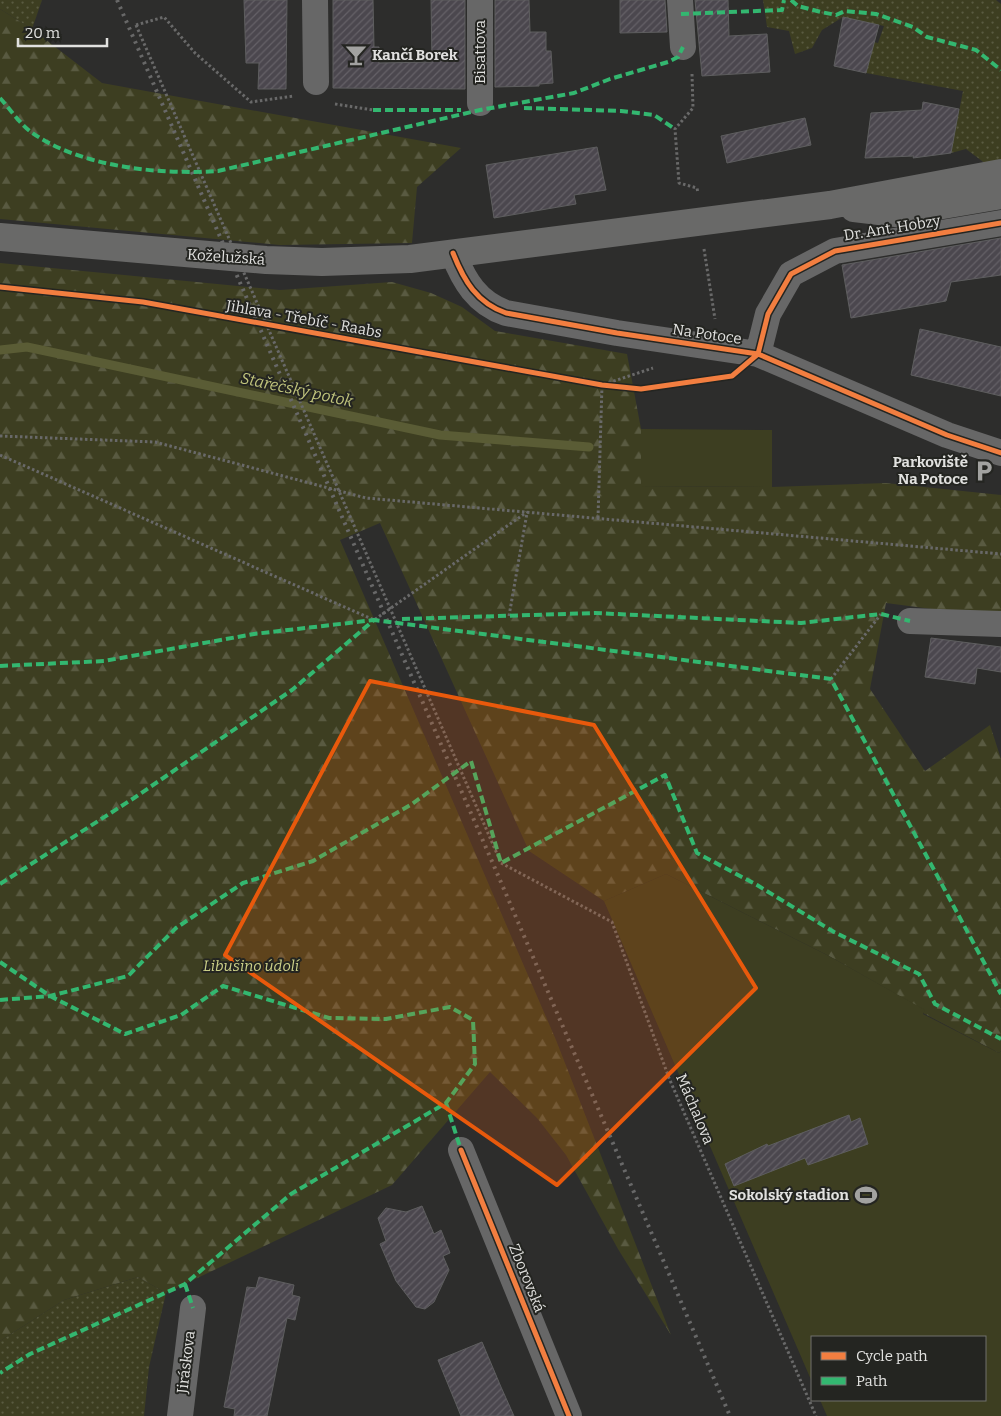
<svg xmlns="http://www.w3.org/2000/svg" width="1001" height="1416" viewBox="0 0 1001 1416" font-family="Bitter,serif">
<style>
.grass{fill:url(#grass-dots)}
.forest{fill:url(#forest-firs)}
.pitch{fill:#3d3e21}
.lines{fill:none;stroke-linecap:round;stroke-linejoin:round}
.stream{stroke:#5a5c35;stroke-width:9}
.building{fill:url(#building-hatch);stroke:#5e5e5f}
.path{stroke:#696969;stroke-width:3;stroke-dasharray:2.5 2.5;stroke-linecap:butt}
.minor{stroke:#676767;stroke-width:26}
.secondary{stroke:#696968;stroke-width:28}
.rail{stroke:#686868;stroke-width:4;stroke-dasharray:2.5 5;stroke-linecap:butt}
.path-bridge{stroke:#696969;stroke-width:3;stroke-dasharray:2.5 2.5;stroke-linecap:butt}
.quiet{stroke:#33b770;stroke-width:4;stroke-dasharray:8 4;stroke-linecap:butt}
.cycleway-casing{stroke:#242521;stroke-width:8}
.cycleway{stroke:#f27e40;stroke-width:5}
.marked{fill:#e8590c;fill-opacity:0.2;stroke:#e8590c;stroke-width:4;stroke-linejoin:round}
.labels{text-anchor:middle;stroke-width:4;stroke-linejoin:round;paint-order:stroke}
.street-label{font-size:15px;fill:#e1e1df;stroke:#242521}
.poi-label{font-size:15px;font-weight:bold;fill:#e1e1df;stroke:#242521;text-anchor:end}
.park-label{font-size:15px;font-style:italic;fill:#ccd088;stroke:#242521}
.water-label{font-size:16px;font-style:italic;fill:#c0c47c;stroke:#242521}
</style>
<defs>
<pattern id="grass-dots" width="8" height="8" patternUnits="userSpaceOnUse" patternTransform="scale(1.25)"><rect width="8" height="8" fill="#3d3e21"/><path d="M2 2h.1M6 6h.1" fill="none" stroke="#595a41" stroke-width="1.8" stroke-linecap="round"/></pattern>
<pattern id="forest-firs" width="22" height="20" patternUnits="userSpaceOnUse" patternTransform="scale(1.25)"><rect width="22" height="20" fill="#3d3e21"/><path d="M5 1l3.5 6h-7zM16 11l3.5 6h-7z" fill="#595a41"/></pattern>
<pattern id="building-hatch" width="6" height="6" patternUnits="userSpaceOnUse" patternTransform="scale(1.25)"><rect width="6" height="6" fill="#4b474e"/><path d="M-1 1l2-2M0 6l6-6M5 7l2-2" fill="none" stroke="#656167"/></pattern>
</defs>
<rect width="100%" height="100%" fill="#2d2d2c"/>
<path class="grass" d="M 0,0 L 42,0 L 32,29 L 0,9 Z
M 763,0 L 996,0 L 1001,4 L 1001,159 L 986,164 L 966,149 L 951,153 L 963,91 L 866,73 L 874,42 L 878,43 L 884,26 L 843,17 L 822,30 L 812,48 L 795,54 L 789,31 L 767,27 Z
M 138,1277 L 166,1293 L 149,1367 L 144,1416 L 0,1416 L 0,1341 L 64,1300 Z"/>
<path class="forest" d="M 0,9 L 32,29 L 102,83 L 461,148 L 417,187 L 412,243 L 280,245 L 0,219 Z
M 0,263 L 280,290 L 392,282 L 431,293 L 462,307 L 495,331 L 627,354 L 641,429 L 641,486 L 772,487 L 886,483 L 1001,495 L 1001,618 L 886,603 L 870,689 L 925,771 L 990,725 L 1001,759 L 1001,1051 L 999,1053 L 923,1013 L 924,1010 L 829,956 L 666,874 L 604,901 L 529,851 L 380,523 L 340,540 L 556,1040 L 671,1335 L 618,1249 L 566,1155 L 537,1118 L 490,1072 L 392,1185 L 166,1293 L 138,1277 L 64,1300 L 0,1341 Z"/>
<path class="pitch" d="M 641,429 L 772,430 L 772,487 L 641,486 Z
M 666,874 L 829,956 L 925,1010 L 923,1014 L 999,1053 L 1001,1051 L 1001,1416 L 827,1416 L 820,1400 L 985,1400 L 985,1337 L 812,1337 L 812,1382 L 604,901 Z"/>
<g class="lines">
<path class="stream" d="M 0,350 L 27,347 L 440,435 L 589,447"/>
</g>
<path class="building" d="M 244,0 L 287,0 L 286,89 L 258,89 L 259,63 L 246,63 Z
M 333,0 L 373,0 L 374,47 L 379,47 L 379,63 L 432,62 L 431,0 L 465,0 L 465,89 L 333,88 Z
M 495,0 L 529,0 L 530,32 L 546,32 L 546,51 L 551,51 L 553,83 L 539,84 L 539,86 L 495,87 Z
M 620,0 L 665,0 L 667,32 L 620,33 Z
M 695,0 L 728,0 L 729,36 L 767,34 L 770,72 L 702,76 Z
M 843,17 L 879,25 L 866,73 L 834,66 Z
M 923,102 L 959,109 L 951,153 L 913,158 L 914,156 L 865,158 L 871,113 L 922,110 Z
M 805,118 L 811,145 L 727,163 L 721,136 Z
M 597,147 L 606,190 L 574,195 L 576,204 L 494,218 L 486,165 Z
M 1001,238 L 1001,275 L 951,282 L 946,301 L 851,318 L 842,265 Z
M 920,329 L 1001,347 L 1001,396 L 911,375 Z
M 931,638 L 1001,647 L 1001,672 L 977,668 L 975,684 L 925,677 Z
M 849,1115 L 851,1122 L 860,1118 L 868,1144 L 808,1165 L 805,1158 L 734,1186 L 725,1164 L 767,1144 L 768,1146 Z
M 422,1206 L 434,1234 L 441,1230 L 450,1253 L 443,1256 L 449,1270 L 434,1302 L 425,1309 L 416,1307 L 396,1281 L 380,1244 L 386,1241 L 378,1218 L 386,1208 L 406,1212 Z
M 259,1277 L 294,1285 L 292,1295 L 300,1297 L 295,1320 L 287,1318 L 267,1416 L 234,1416 L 235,1409 L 224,1407 L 247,1287 L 256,1288 Z
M 482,1342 L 501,1387 L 514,1416 L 461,1416 L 438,1360 Z"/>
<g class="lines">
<path class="path" d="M 136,25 L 164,17 L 195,53 L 251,102 L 294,96
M 692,74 L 693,108 L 675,129 L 679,183 L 697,188 L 698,193
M 335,104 L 373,110
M 704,249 L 715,319
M 0,436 L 155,442 L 366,498 L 1001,554
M 0,455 L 374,620 L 527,512
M 598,518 L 602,385 L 653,368
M 509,616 L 527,513
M 831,679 L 881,614
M 501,863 L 612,922 L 669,1078 L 816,1416"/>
<path class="minor" d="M 315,0 L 316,82
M 680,0 L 683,47
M 480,103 L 480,0
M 453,253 C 464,281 477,303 506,313 L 617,333 L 758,354 L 947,435 L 1001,453
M 758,354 L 768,314 L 791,274 L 835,251 L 1001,223
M 910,621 L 1001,624
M 461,1150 L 569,1416
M 180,1416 L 193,1308"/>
<path class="secondary" d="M 854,208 L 896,213 L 1001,195
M 0,237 L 266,260 L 322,262 L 410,259 L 830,205 L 1001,173"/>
<path class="rail" d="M 117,0 L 494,866 L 730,1416"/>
<path class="path-bridge" d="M 136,25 L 501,863"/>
<path class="quiet" d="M 791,0 L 798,6 L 821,12 L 836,15 L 845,11 L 876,14 L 913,27 L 927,37 L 976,50 L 1001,70
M 681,14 L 782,10 L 784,0
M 0,98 C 10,109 19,123 31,132 C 80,167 159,175 218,171 L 480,110 L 574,93 L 610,79 L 668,62 L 678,57 L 683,47
M 524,108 L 621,111 L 654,115 L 675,129
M 373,110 L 461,110
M 402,619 L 595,613 L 801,623 L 881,614 L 910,621
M 0,666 L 104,661 L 254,634 L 374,620
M 0,884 L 134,798 L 292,690 L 374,620 L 831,679 L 1001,994
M 0,962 L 50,996 L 125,1034 L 181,1015 L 223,986 L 329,1018 L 386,1019 L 450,1007 L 473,1020 L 475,1064 L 446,1103 L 291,1194 L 185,1284 L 30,1354 L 0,1373
M 0,1000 L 50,996 L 128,976 L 176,928 L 243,883 L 313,861 L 412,804 L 471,761 L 501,863 L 665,775 L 697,853 L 757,885 L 834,932 L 919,974 L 935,1004 L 1001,1039
M 446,1103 L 461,1150
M 185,1284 L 193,1308"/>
<g class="cycleway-casing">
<path id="cycleway" d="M 453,253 C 464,281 477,303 506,313 L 617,333 L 758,354 L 947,435 L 1001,453
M 0,287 L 143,302 L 602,385 L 641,389 L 732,376 L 758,354 L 768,314 L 791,274 L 835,251 L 1001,223
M 461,1150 L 569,1416"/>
</g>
<use href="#cycleway" class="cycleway"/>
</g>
<path class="marked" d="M 370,681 L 594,725 L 756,988 L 557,1185 L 225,955 Z"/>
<defs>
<g id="bar-bare" transform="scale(1.725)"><path d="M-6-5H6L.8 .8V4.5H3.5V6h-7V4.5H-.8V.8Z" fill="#a2a2a0" stroke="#242521" stroke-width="2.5" paint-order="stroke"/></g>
<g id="parking-bare" transform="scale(1.725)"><path d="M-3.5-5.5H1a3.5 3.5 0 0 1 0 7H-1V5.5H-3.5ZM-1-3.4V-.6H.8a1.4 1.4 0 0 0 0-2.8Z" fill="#a2a2a0" stroke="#242521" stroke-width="2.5" paint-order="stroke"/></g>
<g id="stadium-bare" transform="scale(1.725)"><path d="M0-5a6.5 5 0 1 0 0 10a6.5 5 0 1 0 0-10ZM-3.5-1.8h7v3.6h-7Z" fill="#a2a2a0" stroke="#242521" stroke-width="2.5" paint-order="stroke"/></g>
</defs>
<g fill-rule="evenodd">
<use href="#bar-bare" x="356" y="55"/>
<use href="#parking-bare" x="984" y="471"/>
<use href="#stadium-bare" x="866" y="1195"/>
</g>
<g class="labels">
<g class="street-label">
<text transform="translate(480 52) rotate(-90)" y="5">Bisattova</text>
<text transform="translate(892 228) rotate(-9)" y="5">Dr. Ant. Hobzy</text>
<text transform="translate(226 257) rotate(4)" y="5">Koželužská</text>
<text transform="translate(304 319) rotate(10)" y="5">Jihlava - Třebíč - Raabs</text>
<text transform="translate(707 334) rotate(8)" y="5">Na Potoce</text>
<text transform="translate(695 1109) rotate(67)" y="5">Máchalova</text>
<text transform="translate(527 1278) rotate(68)" y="5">Zborovská</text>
<text transform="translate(186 1362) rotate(-83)" y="5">Jiráskova</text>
</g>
<g class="poi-label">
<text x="372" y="60" text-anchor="start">Kančí Borek</text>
<text x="968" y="467">Parkoviště<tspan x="968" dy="17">Na Potoce</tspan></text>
<text x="849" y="1200">Sokolský stadion</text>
</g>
<g class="park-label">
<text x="251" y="971">Libušino údolí</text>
</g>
<g class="water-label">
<text transform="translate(297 389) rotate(12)" y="6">Stařečský potok</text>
</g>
</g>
<rect x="811" y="1336" width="175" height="65" fill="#242521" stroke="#70706d"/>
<rect x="821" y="1352" width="25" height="8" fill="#f27e40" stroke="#70706d"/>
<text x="856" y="1361" font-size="15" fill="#e1e1df">Cycle path</text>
<rect x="821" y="1377" width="25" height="8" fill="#33b770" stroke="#70706d"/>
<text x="856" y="1386" font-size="15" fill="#e1e1df">Path</text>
<path d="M18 38v8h89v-8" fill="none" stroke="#e1e1df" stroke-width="2.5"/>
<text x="25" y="38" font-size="15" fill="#e1e1df" stroke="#242521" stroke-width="4" paint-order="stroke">20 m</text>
</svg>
